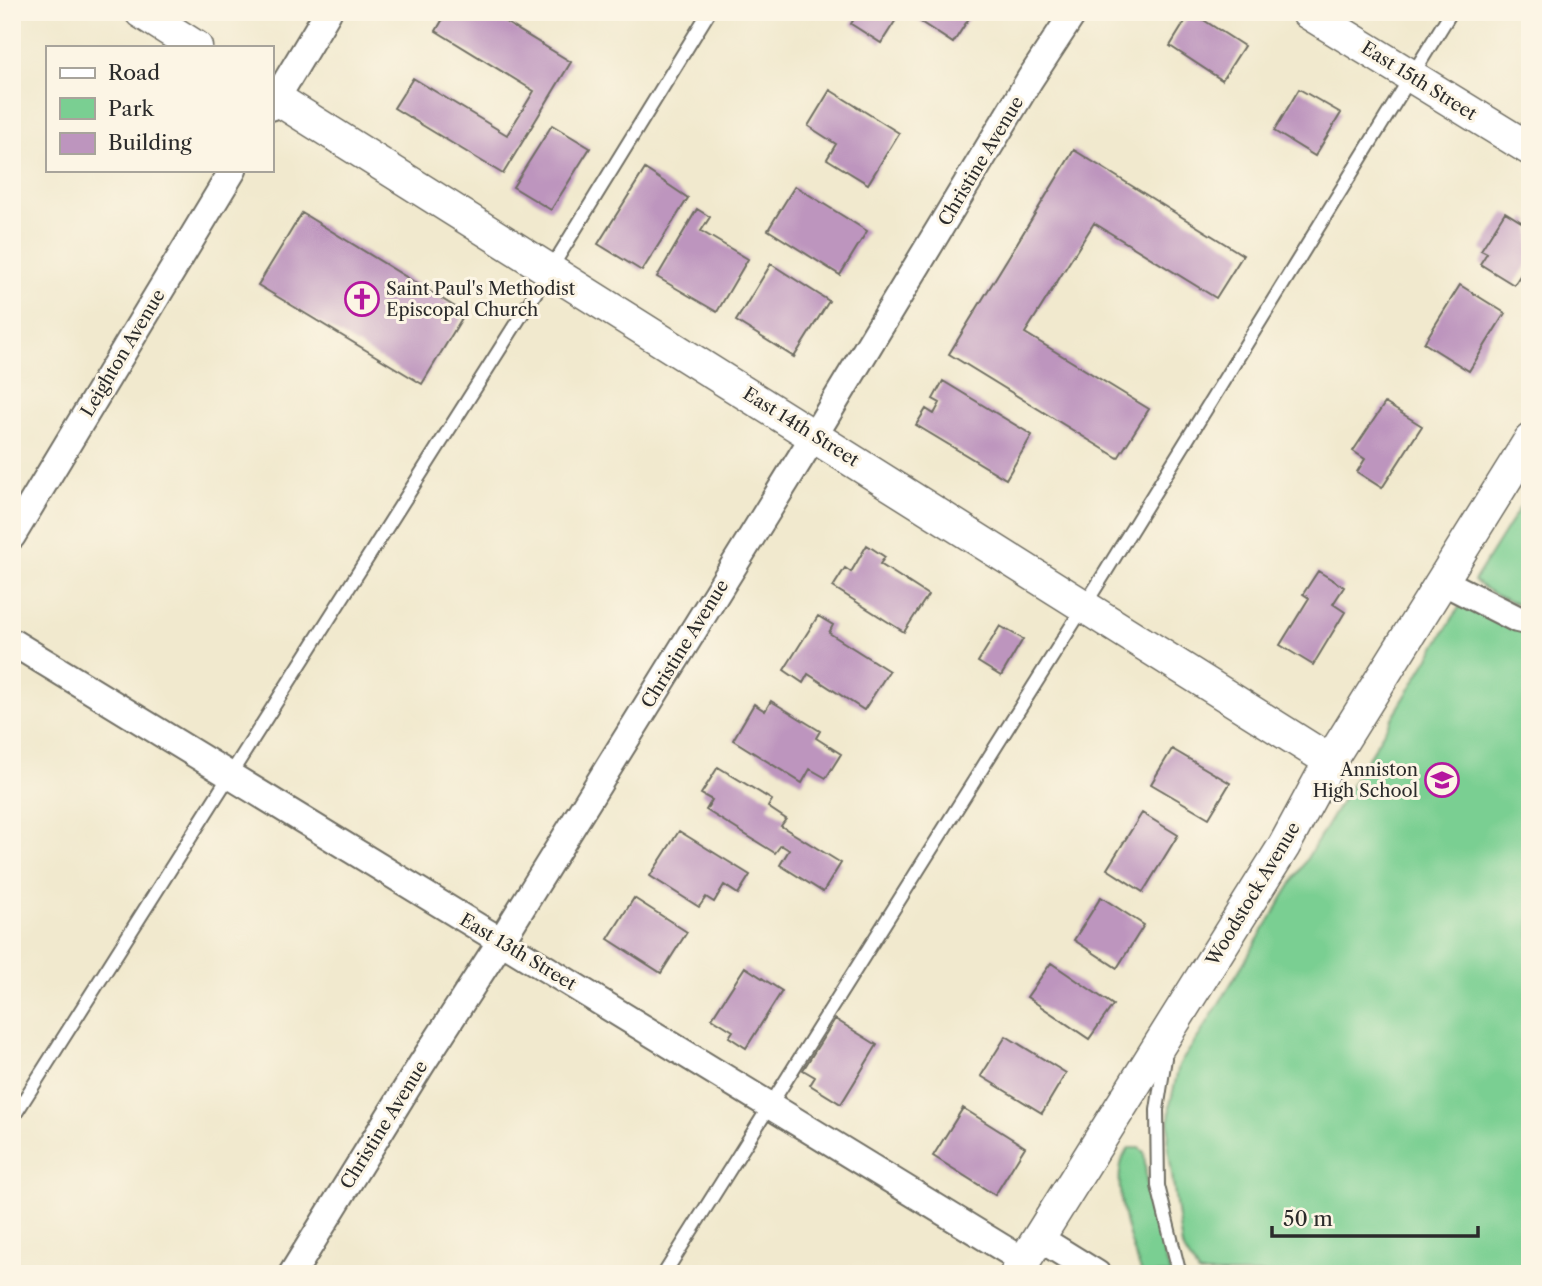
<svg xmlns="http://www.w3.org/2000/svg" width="1542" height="1286" viewBox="0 0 1542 1286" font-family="'Libre Caslon Text',serif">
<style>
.green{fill:#7acf92;stroke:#527d5e;stroke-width:2}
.building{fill:#bd95be}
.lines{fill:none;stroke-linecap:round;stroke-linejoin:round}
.service-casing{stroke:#706e64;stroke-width:16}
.minor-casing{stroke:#706e64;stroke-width:30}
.tertiary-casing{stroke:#706e64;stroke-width:35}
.service{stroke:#fff;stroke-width:12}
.minor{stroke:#fff;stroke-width:26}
.tertiary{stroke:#fff;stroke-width:32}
.labels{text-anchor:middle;stroke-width:6;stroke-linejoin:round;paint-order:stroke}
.street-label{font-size:18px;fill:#2b2b2b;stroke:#fcf5e5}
.poi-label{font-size:18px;fill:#2b2b2b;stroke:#fcf5e5;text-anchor:start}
</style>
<rect width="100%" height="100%" fill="#fcf5e5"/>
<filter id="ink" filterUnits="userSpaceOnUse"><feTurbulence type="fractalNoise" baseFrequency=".0143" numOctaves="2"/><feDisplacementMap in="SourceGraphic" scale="14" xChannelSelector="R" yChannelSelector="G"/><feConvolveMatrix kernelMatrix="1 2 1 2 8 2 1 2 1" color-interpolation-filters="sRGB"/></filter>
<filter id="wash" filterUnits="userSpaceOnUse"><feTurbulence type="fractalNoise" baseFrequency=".00686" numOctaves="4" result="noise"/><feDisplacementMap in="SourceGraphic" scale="28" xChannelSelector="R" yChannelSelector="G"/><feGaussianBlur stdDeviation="1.57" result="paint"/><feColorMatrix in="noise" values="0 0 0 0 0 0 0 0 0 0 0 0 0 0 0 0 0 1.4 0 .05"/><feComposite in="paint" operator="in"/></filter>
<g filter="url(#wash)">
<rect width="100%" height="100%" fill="#f1e9ce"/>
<path class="green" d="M 1530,491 L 1530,610 L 1495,595 L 1474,581 Z
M 1463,601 L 1530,634 L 1530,1274 L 1199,1274 L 1182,1247 L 1168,1146 L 1170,1105 L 1179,1065 L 1201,1033 Z
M 1129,1148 L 1139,1148 L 1144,1152 L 1149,1211 L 1171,1274 L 1142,1274 C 1131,1246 1106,1173 1129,1148 Z"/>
<g id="blocks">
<path class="building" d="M 447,12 L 489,12 L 571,62 L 503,174 L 394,108 L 413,78 L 507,135 L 534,91 L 436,31 Z
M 858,12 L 901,12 L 881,43 L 851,24 Z
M 916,12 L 973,12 L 953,43 L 913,17 Z
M 1191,12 L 1244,46 L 1222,80 L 1170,46 Z
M 1299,89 L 1341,113 L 1315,156 L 1274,131 Z
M 830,90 L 899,133 L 868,184 L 827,159 L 836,144 L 808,126 Z
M 552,125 L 590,148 L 551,210 L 513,187 Z
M 1074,150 L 1243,255 L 1216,298 L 1094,223 L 1025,333 L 1149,409 L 1118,458 L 949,354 Z
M 645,169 L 688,198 L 642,271 L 598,244 Z
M 795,186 L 867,231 L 840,275 L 768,230 Z
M 697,209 L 710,217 L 701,231 L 748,259 L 717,312 L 657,277 Z
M 1505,212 L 1523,223 L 1526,218 L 1530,221 L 1530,260 L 1514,285 L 1480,264 L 1487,253 L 1481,250 Z
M 302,213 L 465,313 L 422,384 L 258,285 Z
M 771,264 L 829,301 L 794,357 L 736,321 Z
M 1460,285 L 1505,313 L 1469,371 L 1424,343 Z
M 943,381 L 1032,435 L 1006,479 L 916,425 L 926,409 L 934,414 L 940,403 L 933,399 Z
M 1385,403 L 1422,426 L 1382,488 L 1357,472 L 1365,459 L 1353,451 Z
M 867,545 L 885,557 L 880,564 L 928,595 L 904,632 L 833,587 L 845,568 L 851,572 Z
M 1318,571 L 1344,587 L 1333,604 L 1345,612 L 1313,665 L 1280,645 L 1309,598 L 1303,594 Z
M 818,616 L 833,625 L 829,633 L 889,671 L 864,710 L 808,674 L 803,683 L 784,670 Z
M 1000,626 L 1023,639 L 1001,676 L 978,662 Z
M 771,701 L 820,731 L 816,738 L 841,754 L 826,778 L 810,769 L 802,783 L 733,740 L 754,704 L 765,711 Z
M 1172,749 L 1230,783 L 1209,818 L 1151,784 Z
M 718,767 L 772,800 L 768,807 L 786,819 L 781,826 L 841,863 L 823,892 L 780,865 L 789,850 L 781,845 L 775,853 L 706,810 L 712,800 L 701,794 Z
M 1142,813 L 1178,835 L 1143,892 L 1107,869 Z
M 679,831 L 750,875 L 738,894 L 724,885 L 714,902 L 706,897 L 699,907 L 650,876 Z
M 1101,897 L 1144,925 L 1117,968 L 1074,940 Z
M 634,898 L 687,932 L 661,973 L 608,939 Z
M 1051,963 L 1113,1005 L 1089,1039 L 1027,997 Z
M 745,967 L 782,991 L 746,1048 L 729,1037 L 733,1031 L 712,1018 Z
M 835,1019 L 877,1045 L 841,1104 L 810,1085 L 815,1077 L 803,1070 Z
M 1006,1036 L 1066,1073 L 1042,1113 L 981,1076 Z
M 963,1108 L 1025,1147 L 995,1195 L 933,1156 Z"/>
</g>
</g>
<g filter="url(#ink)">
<use href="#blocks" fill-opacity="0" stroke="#706e64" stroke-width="2"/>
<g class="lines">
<g class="service-casing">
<path id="service" d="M 1165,1058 L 1157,1110 L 1158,1186 L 1178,1267 L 1182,1274
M 12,1119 L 550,270 L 709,12
M 664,1274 L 1103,576 L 1451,12"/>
</g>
<g class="minor-casing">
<path id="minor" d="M 271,107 L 328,12
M 12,536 L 233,170
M 1442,581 L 1517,619 L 1530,622
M 12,642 L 1024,1261
M 1039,1238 L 1097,1274
M 292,1274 L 421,1065 L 501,941 L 814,436 L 1030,79 L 1074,12"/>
</g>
<g class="tertiary-casing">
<path id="tertiary" d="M 141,12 L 196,47
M 1307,12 L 1530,149
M 271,95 L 1330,761
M 1016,1274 L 1284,846 L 1330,761 L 1530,440"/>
</g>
<use href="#service" class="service"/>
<use href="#minor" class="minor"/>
<use href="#tertiary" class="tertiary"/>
</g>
</g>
<defs>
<g id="church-ring" transform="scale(1.75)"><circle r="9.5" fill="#fcf5e5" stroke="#b5179e" stroke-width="1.5"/><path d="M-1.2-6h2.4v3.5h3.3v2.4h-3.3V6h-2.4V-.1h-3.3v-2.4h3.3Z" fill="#b5179e"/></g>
<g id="school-ring" transform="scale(1.75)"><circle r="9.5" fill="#fcf5e5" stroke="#b5179e" stroke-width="1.5"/><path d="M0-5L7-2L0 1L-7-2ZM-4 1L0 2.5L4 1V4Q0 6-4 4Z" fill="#b5179e"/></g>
</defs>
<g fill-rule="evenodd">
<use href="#church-ring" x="362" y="299"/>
<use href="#school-ring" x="1442" y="780"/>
</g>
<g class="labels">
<g class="street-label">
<text transform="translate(1419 81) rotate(32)" y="6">East 15th Street</text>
<text transform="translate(981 161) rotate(-59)" y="6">Christine Avenue</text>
<text transform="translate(123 353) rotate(-59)" y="6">Leighton Avenue</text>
<text transform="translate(801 427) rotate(32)" y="6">East 14th Street</text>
<text transform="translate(685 644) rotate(-58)" y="6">Christine Avenue</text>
<text transform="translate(1253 894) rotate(-59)" y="6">Woodstock Avenue</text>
<text transform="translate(518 952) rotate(31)" y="6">East 13th Street</text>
<text transform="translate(384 1125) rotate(-58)" y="6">Christine Avenue</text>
</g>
<g class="poi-label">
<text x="386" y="295">Saint Paul's Methodist<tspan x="386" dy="21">Episcopal Church</tspan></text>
<text x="1418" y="776" text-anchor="end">Anniston<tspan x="1418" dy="21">High School</tspan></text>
</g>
</g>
<rect width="1542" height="1286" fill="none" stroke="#fcf5e5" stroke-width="42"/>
<rect x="46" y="46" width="228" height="126" fill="#fcf5e5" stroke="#a8a49b" stroke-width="2"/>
<rect x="60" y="68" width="35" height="10" fill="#ffffff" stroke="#a8a49b" stroke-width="2"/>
<text x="108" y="80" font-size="21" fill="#2b2b2b">Road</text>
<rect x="60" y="98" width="35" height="21" fill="#7acf92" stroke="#a8a49b" stroke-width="2"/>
<text x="108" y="116" font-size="21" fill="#2b2b2b">Park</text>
<rect x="60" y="133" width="35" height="21" fill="#bd95be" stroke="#a8a49b" stroke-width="2"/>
<text x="108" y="150" font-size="21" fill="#2b2b2b">Building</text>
<path d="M1272 1226v10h206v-10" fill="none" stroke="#2b2b2b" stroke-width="3.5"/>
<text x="1283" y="1226" font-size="21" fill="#2b2b2b" stroke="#fcf5e5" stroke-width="5" paint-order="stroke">50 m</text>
</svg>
